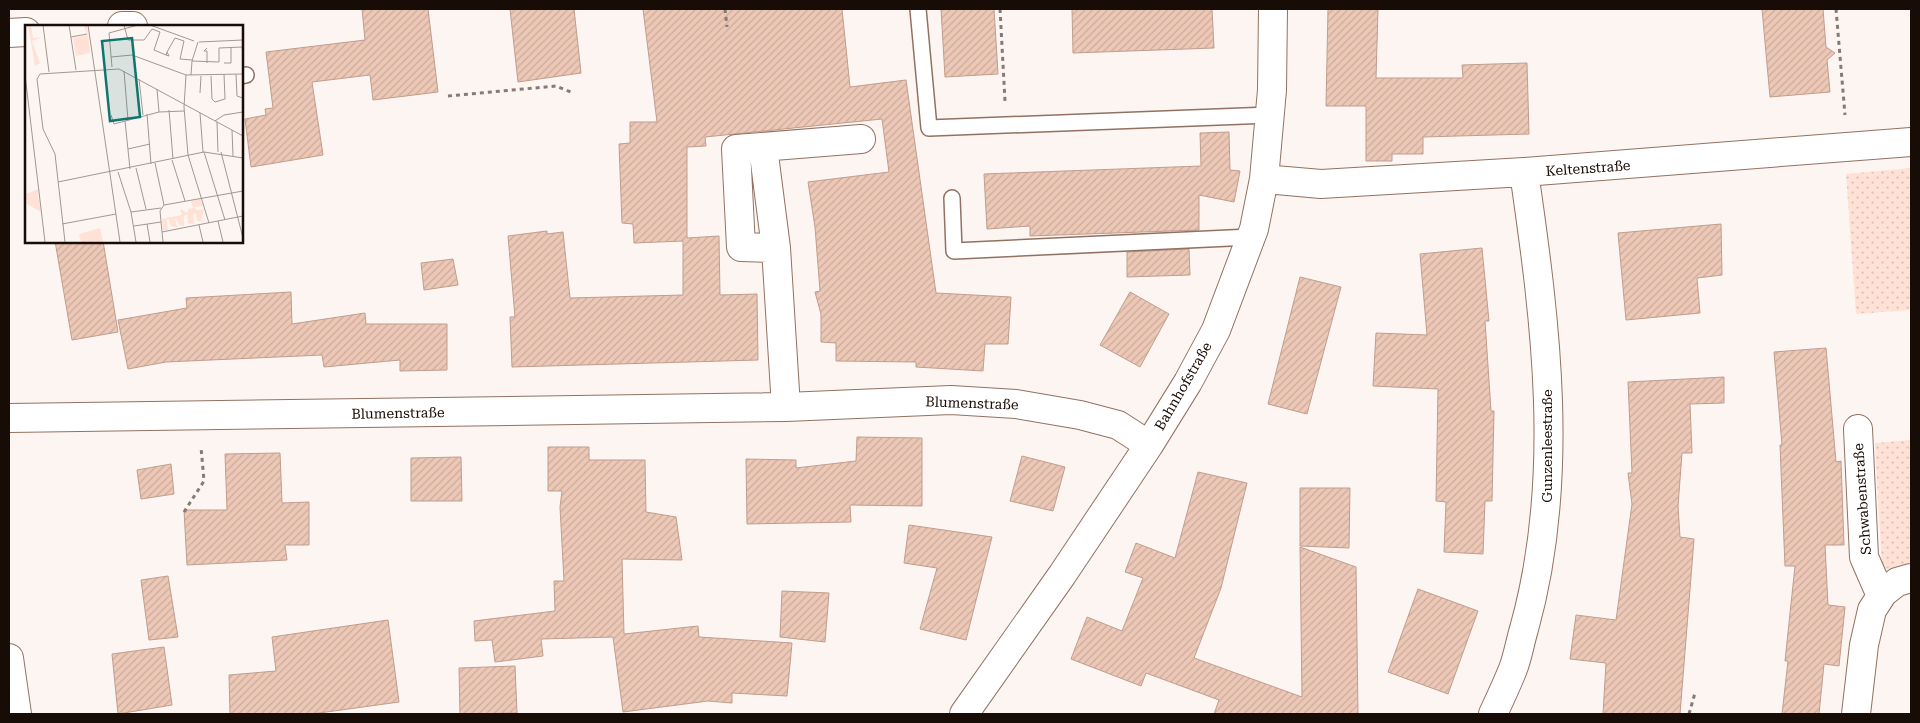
<svg xmlns="http://www.w3.org/2000/svg" width="1920" height="723" viewBox="0 0 1920 723" font-family="'Roboto Serif',serif">
<style>
.grass{fill:url(#grass-dots)}
.building{fill:url(#building-hatch);stroke:#c19d8d}
.lines{fill:none;stroke-linecap:round;stroke-linejoin:round}
.service-casing{stroke:#927162;stroke-width:18}
.minor-casing{stroke:#927162;stroke-width:30}
.path{stroke:#857b76;stroke-width:3;stroke-dasharray:4 4;stroke-linecap:butt}
.service{stroke:#fff;stroke-width:15}
.minor{stroke:#fff;stroke-width:28}
.labels{text-anchor:middle;stroke-width:5;stroke-linejoin:round;paint-order:stroke}
.street-label{font-size:14px;fill:#180c06;stroke:#fff}
.inset-road{fill:none;stroke:#a19894;stroke-width:1}
.view{fill:#0f766e;fill-opacity:0.15;stroke:#0f766e;stroke-width:2.5}
.inset-edge{fill:none;stroke:#180c06;stroke-width:2.5}
</style>
<defs>
<pattern id="grass-dots" width="8" height="8" patternUnits="userSpaceOnUse" patternTransform="scale(1.25)"><rect width="8" height="8" fill="#ffe2d5"/><path d="M2 2h.1M6 6h.1" fill="none" stroke="#dac1b5" stroke-width="1.8" stroke-linecap="round"/></pattern>
<pattern id="building-hatch" width="6" height="6" patternUnits="userSpaceOnUse" patternTransform="scale(1.25)"><rect width="6" height="6" fill="#edc8b7"/><path d="M-1 1l2-2M0 6l6-6M5 7l2-2" fill="none" stroke="#caab9c"/></pattern>
</defs>
<rect width="100%" height="100%" fill="#fdf5f2"/>
<path class="grass" d="M 1911,168 L 1911,310 L 1856,314 L 1846,174 Z
M 1911,440 L 1911,567 L 1882,569 L 1875,443 Z"/>
<path class="building" d="M 362,9 L 428,9 L 438,92 L 373,100 L 370,75 L 312,82 L 323,155 L 251,167 L 245,119 L 266,115 L 265,109 L 273,108 L 266,52 L 365,40 Z
M 510,9 L 574,9 L 581,73 L 518,82 Z
M 643,9 L 842,9 L 850,87 L 906,80 L 936,293 L 1011,297 L 1008,344 L 985,344 L 983,371 L 916,367 L 916,362 L 836,361 L 836,343 L 821,342 L 821,314 L 815,292 L 820,291 L 815,227 L 808,182 L 889,172 L 882,119 L 705,137 L 706,146 L 687,147 L 687,238 L 719,236 L 720,295 L 757,294 L 758,360 L 512,367 L 510,317 L 515,317 L 508,236 L 547,231 L 547,234 L 563,232 L 570,298 L 683,295 L 683,241 L 634,243 L 633,224 L 622,223 L 619,144 L 630,143 L 630,122 L 657,122 Z
M 941,9 L 994,9 L 998,74 L 945,77 Z
M 1072,9 L 1212,9 L 1214,48 L 1073,53 Z
M 1328,9 L 1378,9 L 1376,78 L 1463,78 L 1462,65 L 1527,63 L 1529,134 L 1423,137 L 1423,154 L 1392,154 L 1392,161 L 1366,161 L 1366,106 L 1326,106 Z
M 1762,9 L 1823,9 L 1826,47 L 1835,53 L 1827,60 L 1830,92 L 1770,97 Z
M 1229,132 L 1230,170 L 1240,171 L 1234,202 L 1199,195 L 1199,230 L 1030,236 L 1030,226 L 987,229 L 984,174 L 1201,166 L 1200,133 Z
M 1721,224 L 1722,275 L 1697,278 L 1700,313 L 1626,320 L 1618,233 Z
M 55,241 L 103,241 L 118,332 L 72,340 Z
M 1482,248 L 1489,321 L 1485,321 L 1491,411 L 1494,411 L 1492,501 L 1485,501 L 1483,554 L 1444,552 L 1446,502 L 1436,501 L 1438,389 L 1373,386 L 1376,333 L 1427,335 L 1420,254 Z
M 1189,249 L 1190,275 L 1127,277 L 1127,252 Z
M 453,259 L 458,285 L 424,290 L 421,263 Z
M 1300,277 L 1341,287 L 1307,414 L 1268,404 Z
M 291,292 L 292,324 L 365,313 L 366,324 L 447,324 L 447,370 L 400,371 L 400,360 L 324,367 L 322,355 L 166,362 L 128,369 L 118,320 L 187,308 L 186,298 Z
M 1130,292 L 1169,314 L 1140,367 L 1100,345 Z
M 1826,348 L 1836,462 L 1841,461 L 1844,545 L 1825,545 L 1828,605 L 1845,607 L 1839,666 L 1824,664 L 1819,714 L 1782,714 L 1788,661 L 1785,661 L 1795,566 L 1785,566 L 1780,445 L 1782,445 L 1774,352 Z
M 1724,377 L 1724,403 L 1690,404 L 1692,453 L 1682,453 L 1678,506 L 1680,537 L 1694,539 L 1680,714 L 1603,714 L 1606,663 L 1570,659 L 1576,615 L 1616,620 L 1632,504 L 1628,473 L 1632,473 L 1628,382 Z
M 857,437 L 922,438 L 922,506 L 850,505 L 851,522 L 747,524 L 746,459 L 796,460 L 796,468 L 856,461 Z
M 548,447 L 589,447 L 589,460 L 645,460 L 646,512 L 676,517 L 682,560 L 622,559 L 624,634 L 698,626 L 699,637 L 792,643 L 787,696 L 732,693 L 732,703 L 708,701 L 623,712 L 613,637 L 541,639 L 543,656 L 495,662 L 492,640 L 475,641 L 474,621 L 555,611 L 554,581 L 564,581 L 560,507 L 562,491 L 548,491 Z
M 280,453 L 282,503 L 309,502 L 309,545 L 285,545 L 287,560 L 187,565 L 184,510 L 227,510 L 225,454 Z
M 1022,456 L 1065,467 L 1053,511 L 1010,501 Z
M 461,457 L 462,501 L 411,501 L 411,458 Z
M 171,464 L 174,494 L 141,499 L 137,470 Z
M 1198,472 L 1247,483 L 1221,588 L 1194,658 L 1302,697 L 1300,547 L 1356,567 L 1358,714 L 1214,714 L 1219,700 L 1146,673 L 1141,686 L 1071,659 L 1087,617 L 1122,631 L 1143,578 L 1125,572 L 1136,543 L 1175,558 Z
M 1300,488 L 1350,488 L 1349,548 L 1300,546 Z
M 909,525 L 992,537 L 966,640 L 920,629 L 937,568 L 904,563 Z
M 168,576 L 178,637 L 149,640 L 141,580 Z
M 1418,589 L 1478,611 L 1448,694 L 1388,672 Z
M 782,591 L 829,593 L 825,642 L 780,637 Z
M 388,620 L 399,702 L 312,714 L 230,714 L 229,675 L 276,671 L 272,637 Z
M 164,647 L 172,705 L 118,714 L 112,654 Z
M 515,666 L 517,713 L 460,714 L 459,668 Z"/>
<g class="lines">
<g class="service-casing">
<path id="service" d="M 918,9 L 929,128 L 1270,115
M 241,76 L 246,75
M 952,198 L 954,251 L 1251,237"/>
</g>
<g class="minor-casing">
<path id="minor" d="M 122,26 L 133,26
M 9,33 L 26,32
M 763,147 L 776,248 L 786,407
M 1264,179 L 1321,184 L 1524,172 L 1911,142
M 776,248 L 741,247 L 736,149 L 861,139
M 9,418 L 786,407 L 951,400 L 1016,404 L 1080,415 L 1118,425 L 1149,445
M 1858,429 L 1864,557 L 1881,596
M 9,658 L 17,714
M 964,714 L 1062,575 L 1149,445 L 1188,382 L 1216,330 L 1254,229 L 1264,179 L 1272,90 L 1273,9
M 1493,714 C 1500,699 1507,684 1513,669 C 1518,656 1520,642 1524,629 C 1566,479 1546,324 1524,172
M 1856,714 L 1864,645 L 1872,610 L 1883,593 L 1897,582 L 1911,578"/>
</g>
<path class="path" d="M 725,9 L 727,27
M 1000,9 L 1005,101
M 1836,9 L 1845,115
M 448,96 L 556,86 L 571,92
M 184,512 L 204,481 L 201,447
M 1689,714 L 1695,693"/>
<use href="#service" class="service"/>
<use href="#minor" class="minor"/>
</g>
<g class="labels">
<g class="street-label">
<text transform="translate(1588 168) rotate(-4)" y="5">Keltenstraße</text>
<text transform="translate(1183 386) rotate(-60)" y="5">Bahnhofstraße</text>
<text transform="translate(972 403) rotate(2)" y="5">Blumenstraße</text>
<text transform="translate(398 413) rotate(-1)" y="5">Blumenstraße</text>
<text transform="translate(1547 446) rotate(-90)" y="5">Gunzenleestraße</text>
<text transform="translate(1862 499) rotate(-94)" y="5">Schwabenstraße</text>
</g>
</g>
<g transform="translate(25 25)">
<rect width="218" height="218" fill="#fdf5f2"/>
<path d="M 3,0 L 6,0 L 8,13 L 18,12 L 7,16 L 15,38 L 10,41 ZM 62,0 L 65,28 L 51,31 L 48,13 L 63,10 L 59,2 ZM 13,164 L 13,170 L 16,187 L 2,179 L 1,169 ZM 175,174 L 178,181 L 170,182 L 171,185 L 179,184 L 176,195 L 182,197 L 172,196 L 171,189 L 168,189 L 169,199 L 163,198 L 162,190 L 159,191 L 159,201 L 154,200 L 150,192 L 152,202 L 146,201 L 144,194 L 142,194 L 143,205 L 138,205 L 137,194 L 157,190 L 155,184 L 163,188 L 163,184 L 168,183 L 166,176 ZM 75,203 L 78,217 L 56,217 L 54,209 Z" fill="#ffe2d5"/>
<path class="inset-road" d="M 18,0 L 24,47M 44,0 L 51,45M 63,0 L 95,217M 99,0 L 103,15 L 119,15 L 127,4 L 135,7 L 129,25 L 141,30 L 142,27M 125,0 L 169,16M 46,12 L 62,9M 174,17 L 218,15M 182,23 L 179,26 L 182,26 L 182,38M 141,30 L 144,31 L 142,27 L 150,13 L 159,16 L 155,34 L 167,35M 86,32 L 107,30 L 161,50 L 218,49M 167,36 L 194,37 L 194,23 L 217,22 L 218,28M 199,38 L 206,38 L 206,23M 87,42 L 84,8 L 113,0M 99,46 L 103,95M 211,49 L 212,71 L 218,73M 0,50 L 20,217M 161,50 L 159,82 L 163,130 L 184,198M 166,50 L 167,36 L 173,17M 186,51 L 187,74 L 190,77 L 200,74 L 199,49M 114,54 L 118,90M 175,68 L 176,51M 144,85 L 148,134M 134,87 L 159,86M 175,88 L 178,127M 122,89 L 126,139M 86,90 L 89,99 L 134,87 L 132,64M 100,96 L 105,144M 190,96 L 199,90 L 218,87M 192,97 L 193,127M 207,105 L 208,131M 103,124 L 125,119M 179,127 L 200,195M 196,127 L 218,213M 147,135 L 160,176M 130,138 L 139,180M 111,143 L 121,184M 93,147 L 106,187 L 136,183M 33,157 L 179,127 L 218,133M 139,180 L 218,166M 106,187 L 111,217M 193,196 L 198,217M 37,199 L 91,189M 122,199 L 125,217M 174,200 L 178,217M 109,201 L 136,197M 137,207 L 218,191M 40,217 L 30,129 L 18,104 L 12,54 L 15,49 L 94,44 L 218,111M 138,217 L 135,186 L 139,180"/>
<path class="view" d="M 107,13 L 115,92 L 85,96 L 77,16 Z"/>
<rect width="218" height="218" class="inset-edge"/>
</g>
<rect width="1920" height="723" fill="none" stroke="#180c06" stroke-width="20"/>
</svg>
